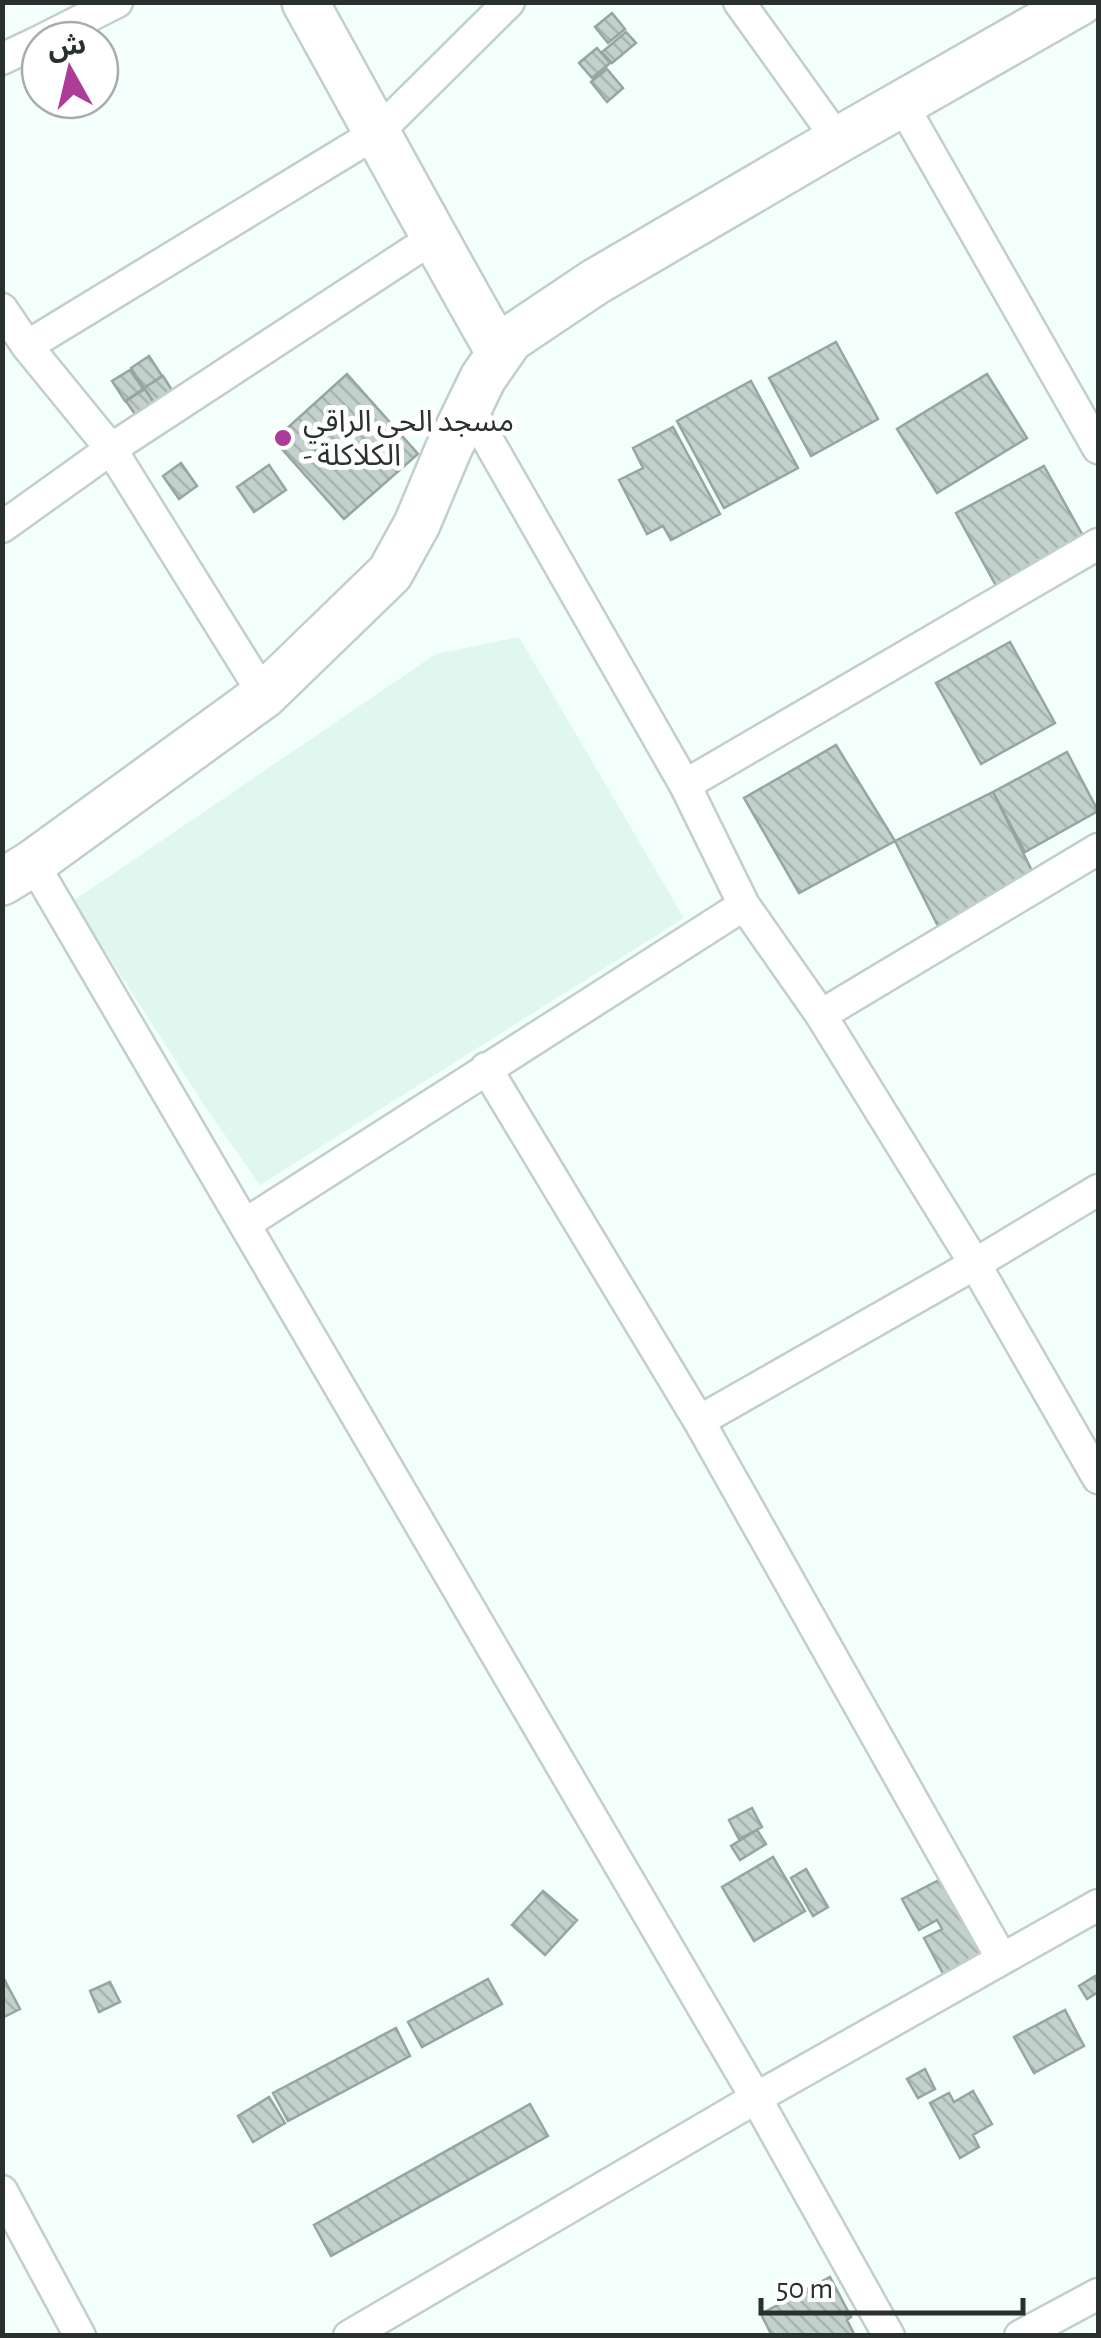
<svg xmlns="http://www.w3.org/2000/svg" width="1101" height="2338" viewBox="0 0 1101 2338" font-family="'Alegreya Sans','Noto Sans Arabic',sans-serif">
<style>
.built{fill:#dff7ef}
.building{fill:url(#building-back-hatch);stroke:#97a5a0;stroke-width:2.5}
.lines{fill:none;stroke-linecap:round;stroke-linejoin:round}
.street-casing{stroke:#c1cfcb;stroke-width:35}
.secondary-casing{stroke:#c1cfcb;stroke-width:50}
.street{stroke:#fff;stroke-width:30}
.secondary{stroke:#fff;stroke-width:45}
.poi-dot{fill:#ad3c98;stroke:#fff;stroke-width:4}
.labels{text-anchor:middle;stroke-width:10;stroke-linejoin:round;paint-order:stroke}
.poi-label{font-size:30px;fill:#2a302e;stroke:#fff;text-anchor:start}
</style>
<defs>
<pattern id="building-back-hatch" width="6" height="6" patternUnits="userSpaceOnUse" patternTransform="scale(2.5)"><rect width="6" height="6" fill="#c3d1cc"/><path d="M-1 5l2 2M0 0l6 6M5-1l2 2" fill="none" stroke="#a8b4b0"/></pattern>
</defs>
<rect width="100%" height="100%" fill="#f3fffb"/>
<path class="built" d="M 519,637 L 684,918 L 260,1185 L 206,1108 L 73,901 L 436,654 Z"/>
<path class="building" d="M 612,13 L 625,29 L 608,43 L 595,27 Z
M 626,32 L 636,43 L 612,63 L 602,52 Z
M 597,48 L 610,63 L 592,78 L 579,63 Z
M 607,69 L 623,88 L 607,102 L 591,82 Z
M 836,342 L 878,419 L 811,456 L 769,378 Z
M 149,356 L 162,376 L 144,388 L 131,368 Z
M 130,370 L 143,389 L 125,401 L 112,381 Z
M 347,374 L 418,454 L 344,519 L 274,440 Z
M 987,374 L 1027,438 L 937,493 L 897,429 Z
M 163,376 L 175,395 L 157,407 L 144,388 Z
M 751,381 L 798,468 L 724,508 L 677,421 Z
M 145,389 L 157,408 L 139,420 L 126,401 Z
M 673,427 L 720,514 L 671,540 L 663,526 L 647,534 L 619,480 L 643,468 L 633,448 Z
M 181,463 L 197,486 L 179,499 L 163,476 Z
M 269,465 L 286,490 L 254,512 L 237,487 Z
M 1044,466 L 1087,543 L 999,591 L 956,513 Z
M 1010,642 L 1055,723 L 981,764 L 936,683 Z
M 836,745 L 895,841 L 799,893 L 744,798 Z
M 1067,752 L 1098,811 L 1025,852 L 993,792 Z
M 993,792 L 1035,877 L 938,926 L 895,841 Z
M 752,1808 L 762,1827 L 739,1839 L 729,1820 Z
M 757,1830 L 766,1844 L 740,1860 L 731,1846 Z
M 773,1857 L 805,1911 L 754,1941 L 722,1887 Z
M 806,1869 L 828,1907 L 813,1916 L 791,1878 Z
M 949,1875 L 992,1957 L 947,1981 L 924,1938 L 942,1929 L 937,1920 L 919,1930 L 902,1899 Z
M 543,1891 L 577,1920 L 545,1955 L 512,1925 Z
M 2,1975 L 20,2009 L 2,2018 Z
M 1095,1976 L 1098,1982 L 1098,1992 L 1087,1999 L 1079,1986 Z
M 488,1979 L 502,2004 L 422,2047 L 408,2022 Z
M 110,1982 L 120,2002 L 99,2012 L 90,1991 Z
M 1065,2010 L 1084,2046 L 1034,2073 L 1014,2037 Z
M 396,2028 L 410,2056 L 288,2121 L 273,2093 Z
M 925,2069 L 935,2089 L 918,2098 L 907,2079 Z
M 973,2091 L 992,2124 L 973,2135 L 979,2147 L 960,2158 L 930,2103 L 949,2093 L 954,2102 Z
M 269,2097 L 285,2123 L 253,2142 L 238,2116 Z
M 530,2104 L 548,2136 L 331,2256 L 314,2225 Z
M 830,2277 L 851,2317 L 847,2320 L 855,2336 L 772,2336 L 761,2314 Z"/>
<g class="lines">
<g class="street-casing">
<path id="street" d="M 739,2 L 838,140
M 42,40 L 117,2
M 2,59 L 40,41
M 902,104 L 1098,448
M 2,309 L 27,346 L 111,449 L 264,695
M 27,346 L 378,132 L 509,2
M 469,407 L 685,785 L 744,905 L 821,1015 L 975,1264 L 1098,1478
M 2,527 L 111,449 L 433,238
M 685,785 L 1098,544
M 33,863 L 756,2098 L 889,2336
M 821,1015 L 1098,849
M 486,1068 L 699,1421 L 1002,1959
M 245,1224 L 744,905
M 699,1421 L 975,1264 L 1098,1190
M 2,2191 L 80,2336
M 349,2336 L 756,2098 L 1098,1905
M 1020,2336 L 1098,2294"/>
</g>
<g class="secondary-casing">
<path id="secondary" d="M 305,2 C 370,119 433,237 499,352
M 2,882 L 33,863 L 264,695 L 390,573 L 417,524 L 448,450 L 483,378 L 510,339 L 595,282 L 838,140 L 1080,2"/>
</g>
<use href="#street" class="street"/>
<use href="#secondary" class="secondary"/>
</g>
<circle class="poi-dot" cx="283" cy="438" r="10"/>
<g class="labels">
<g class="poi-label">
<text x="303" y="431">مسجد الحي الراقي<tspan x="303" dy="34">- الكلاكلة</tspan></text>
</g>
</g>
<rect width="1101" height="2338" fill="none" stroke="#2a302e" stroke-width="10"/>
<g transform="translate(70 70) rotate(352)"><circle r="48" fill="#ffffff" stroke="#aaacab" stroke-width="2.5"/>
<path d="M0-8L18 38L0 25L-18 38Z" fill="#ad3c98"/>
<text y="-15" font-size="28" font-weight="bold" text-anchor="middle" fill="#2a302e">ش</text>
</g>
<path d="M761 2298v15h262v-15" fill="none" stroke="#2a302e" stroke-width="5"/>
<text x="776" y="2298" font-size="30" fill="#2a302e" stroke="#ffffff" stroke-width="8" paint-order="stroke">50 m</text>
</svg>
